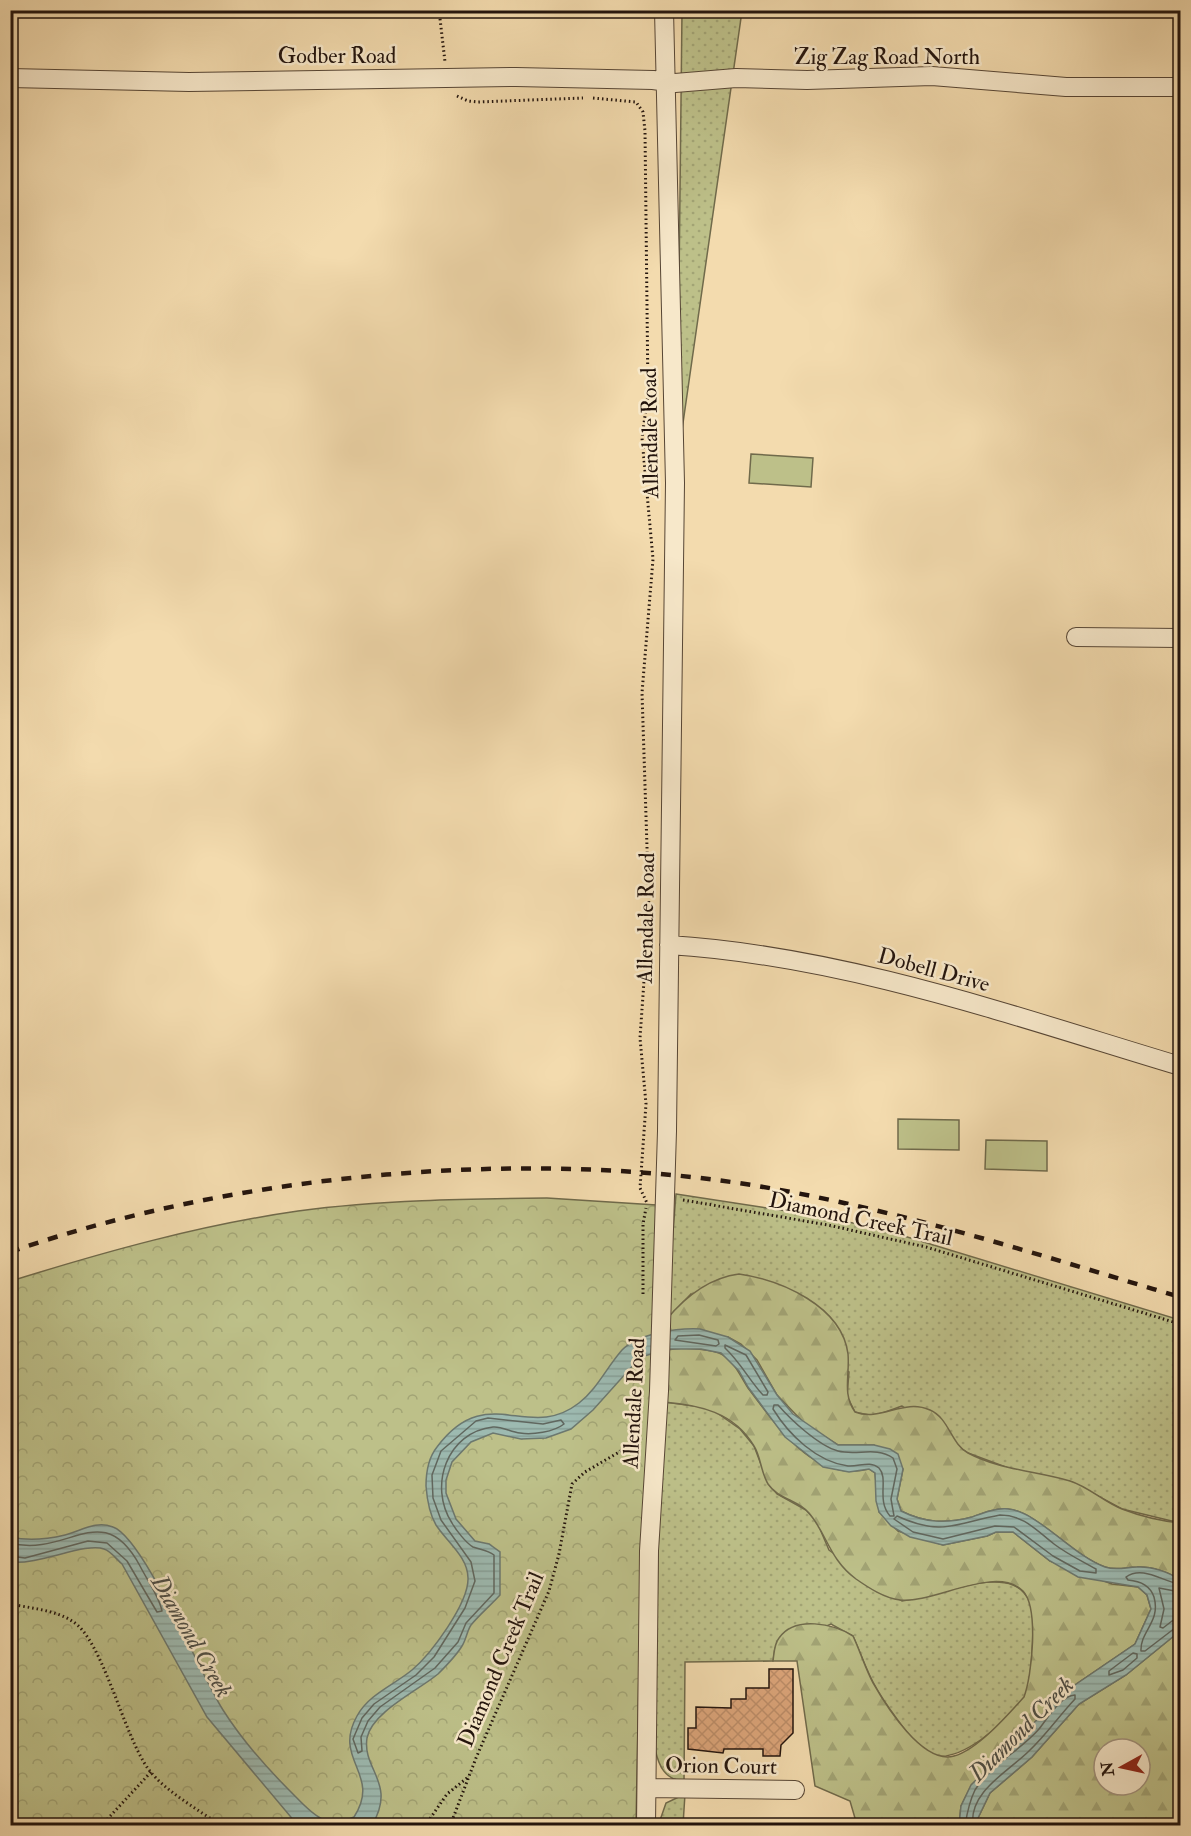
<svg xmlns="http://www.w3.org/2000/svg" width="1191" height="1836" viewBox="0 0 1191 1836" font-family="'IM FELL Double Pica',serif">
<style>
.grass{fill:url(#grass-dots);stroke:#706a4b;stroke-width:1.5}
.forest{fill:url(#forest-firs);stroke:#706a4b;stroke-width:1.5;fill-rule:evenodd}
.park{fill:url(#park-crowns);stroke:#706a4b;stroke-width:1.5}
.pitch{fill:#bdc089;stroke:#706a4b;stroke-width:1.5}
.water{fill:url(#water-rules);stroke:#6c786f;stroke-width:1.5}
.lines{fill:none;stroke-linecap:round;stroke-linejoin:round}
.shore{stroke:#60675f;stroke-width:1.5}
.building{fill:url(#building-cross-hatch);stroke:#23140d;stroke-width:1.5}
.minor-casing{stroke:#574635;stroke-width:20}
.path{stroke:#23140d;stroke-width:3;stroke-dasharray:1.5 3;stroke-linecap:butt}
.minor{stroke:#f7e8ca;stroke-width:18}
.rail{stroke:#23140d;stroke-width:4.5;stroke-dasharray:10 10;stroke-linecap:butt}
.labels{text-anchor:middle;stroke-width:5;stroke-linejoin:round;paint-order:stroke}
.street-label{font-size:22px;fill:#23140d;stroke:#f7e8ca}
.water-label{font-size:24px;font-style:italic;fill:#4e4e46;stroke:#f7e8ca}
</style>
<defs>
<pattern id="grass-dots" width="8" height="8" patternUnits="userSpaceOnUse" patternTransform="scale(1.5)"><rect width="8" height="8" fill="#bdc089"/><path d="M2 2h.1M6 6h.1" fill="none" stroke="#a2a475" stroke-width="1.8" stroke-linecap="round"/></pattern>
<pattern id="forest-firs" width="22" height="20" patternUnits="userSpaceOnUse" patternTransform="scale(1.5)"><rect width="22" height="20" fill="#bdc089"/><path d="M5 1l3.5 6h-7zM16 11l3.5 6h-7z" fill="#a2a475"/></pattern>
<pattern id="park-crowns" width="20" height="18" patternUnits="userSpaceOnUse" patternTransform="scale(1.5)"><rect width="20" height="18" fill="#bdc089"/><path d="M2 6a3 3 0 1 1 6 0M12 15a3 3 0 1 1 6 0" fill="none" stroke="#a2a475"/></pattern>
<pattern id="water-rules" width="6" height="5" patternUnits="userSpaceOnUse" patternTransform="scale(1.5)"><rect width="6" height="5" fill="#9dbab1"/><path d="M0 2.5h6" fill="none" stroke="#879f97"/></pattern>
<pattern id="building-cross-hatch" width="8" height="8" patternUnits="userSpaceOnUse" patternTransform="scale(1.5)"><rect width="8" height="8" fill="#dca57a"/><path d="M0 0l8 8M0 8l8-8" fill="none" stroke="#bc8d68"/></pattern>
</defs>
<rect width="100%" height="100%" fill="#f3dbae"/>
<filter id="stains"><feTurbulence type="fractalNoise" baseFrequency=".00333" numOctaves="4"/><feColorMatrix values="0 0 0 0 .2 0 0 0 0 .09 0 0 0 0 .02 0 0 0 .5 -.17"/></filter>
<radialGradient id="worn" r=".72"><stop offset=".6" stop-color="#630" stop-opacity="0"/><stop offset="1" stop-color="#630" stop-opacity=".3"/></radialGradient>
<path class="grass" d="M 682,11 L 742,11 L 677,465 Z
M 676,1194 L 820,1216 L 881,1229 L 1180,1320 L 1180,1523 L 1122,1509 L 1072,1482 L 1019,1472 L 968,1453 L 902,1406 C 885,1412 872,1419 855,1412 L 847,1396 L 849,1372 L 691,1294 L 666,1320 Z
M 664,1402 L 710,1408 L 740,1429 L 754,1446 L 768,1483 L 777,1494 L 806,1510 L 817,1522 L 829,1550 L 902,1601 C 932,1597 984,1574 1013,1585 C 1021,1588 1028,1596 1031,1604 C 1035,1619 1032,1685 1024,1698 C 1009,1720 956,1769 928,1753 C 912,1743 882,1699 873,1682 C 865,1667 860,1651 853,1636 L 831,1624 L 775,1648 L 773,1661 L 685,1662 L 684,1782 C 665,1779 659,1767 655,1749 L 658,1552 Z
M 685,1794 L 683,1825 L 658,1826 L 666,1803 Z"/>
<path class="forest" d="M 739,1274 C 781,1280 842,1306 848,1354 C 850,1375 842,1394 855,1412 C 881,1422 903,1398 930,1410 C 949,1418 951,1444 968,1453 C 1000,1470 1036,1471 1070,1481 C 1089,1487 1104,1502 1122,1509 C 1140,1516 1162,1521 1180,1523 L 1180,1580 C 1169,1572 1151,1566 1137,1567 C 1126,1567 1117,1571 1105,1567 C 1073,1556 1036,1511 1008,1509 C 995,1508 983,1513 972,1517 C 946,1524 925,1523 901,1511 L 897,1499 L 903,1469 L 874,1445 L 838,1445 L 806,1425 L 777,1395 L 757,1360 L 741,1344 L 728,1337 L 666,1333 L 666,1320 C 685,1297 708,1278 739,1274 Z
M 683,1348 C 695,1349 708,1349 719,1353 C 734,1359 740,1376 748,1388 C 777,1426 814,1483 869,1469 L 875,1473 L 879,1512 L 898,1531 L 943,1545 L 987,1536 L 996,1532 L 1013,1532 L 1050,1561 L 1112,1584 L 1138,1587 L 1147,1595 L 1151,1609 L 1135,1644 L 1066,1691 L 971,1786 L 961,1806 L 959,1825 L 857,1825 L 850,1801 L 815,1786 L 797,1661 L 773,1661 C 774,1654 774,1644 779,1638 C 795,1615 834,1624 853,1636 C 860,1651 865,1668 873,1683 C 886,1706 923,1765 954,1756 C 977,1750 1008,1715 1024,1697 C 1032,1676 1039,1608 1023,1591 C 996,1564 933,1604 900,1600 C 884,1598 869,1588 856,1579 C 829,1559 827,1534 809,1513 C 798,1500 778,1499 768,1484 C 761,1473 761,1457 754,1446 C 734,1412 699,1405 664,1402 L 666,1350 Z
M 1180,1631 L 1180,1825 L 979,1826 L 978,1818 L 990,1793 L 1032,1757 L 1079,1704 L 1126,1675 ZM 1104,1749 L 1140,1749 L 1140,1785 L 1104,1785 Z"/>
<path class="park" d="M 547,1198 L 656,1205 L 654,1353 L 641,1563 L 636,1825 L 11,1826 L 11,1281 C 104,1252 200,1225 298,1211 C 380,1200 464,1199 547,1198 Z"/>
<path class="pitch" d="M 751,454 L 813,458 L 811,487 L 749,483 Z
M 898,1119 L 959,1120 L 959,1150 L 898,1149 Z
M 986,1140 L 1047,1141 L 1047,1171 L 985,1169 Z"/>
<path class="water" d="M 700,1329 L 728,1337 L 750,1351 L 777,1395 L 793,1414 L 838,1445 L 874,1445 L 890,1449 L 898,1454 L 903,1469 L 897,1499 L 901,1511 C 925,1523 946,1524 972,1517 C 983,1513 995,1508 1008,1509 C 1037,1511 1073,1556 1105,1567 C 1117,1571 1126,1567 1137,1567 C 1151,1566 1169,1572 1180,1580 L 1180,1631 L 1126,1675 L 1079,1704 L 1032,1757 L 990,1793 L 978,1818 L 979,1825 L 959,1825 L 961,1806 L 971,1785 L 1066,1691 L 1135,1644 L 1151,1609 L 1147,1595 L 1138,1587 L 1078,1577 L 1050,1561 L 1013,1532 L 996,1532 L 987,1536 L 943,1545 L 910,1537 L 891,1526 L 879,1512 L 876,1501 L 875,1473 L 869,1469 L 849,1472 L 823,1467 L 813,1459 L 785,1437 L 748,1387 L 739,1371 L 721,1353 L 701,1349 L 670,1349 L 644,1356 L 636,1362 L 593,1410 L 571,1429 L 546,1438 L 521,1439 L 493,1433 L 471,1442 L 452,1462 L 446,1480 L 446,1493 L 456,1519 L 475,1541 L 489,1544 L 500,1552 L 500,1595 C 491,1605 479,1615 471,1625 C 467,1631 466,1640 462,1646 C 456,1656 446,1666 438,1674 C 419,1690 372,1712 367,1738 C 362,1770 397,1783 372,1825 L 300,1825 L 295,1822 L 207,1717 L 122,1564 C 117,1560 111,1551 104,1549 C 86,1542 39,1565 11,1562 L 11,1537 C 27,1541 48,1539 65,1535 C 81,1531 96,1520 113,1527 C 144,1538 201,1676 223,1710 C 242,1740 265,1766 290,1791 C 311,1812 324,1831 354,1817 C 382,1774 332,1760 357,1716 C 369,1694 394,1685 412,1670 C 431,1654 469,1603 468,1578 C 468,1557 447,1542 436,1525 C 429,1513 427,1499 426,1486 C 426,1473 429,1457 437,1447 C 487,1380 528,1443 579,1403 C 597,1389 607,1367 622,1350 C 639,1333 677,1328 700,1329 Z"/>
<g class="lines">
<path class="shore" d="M 699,1335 L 718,1340 L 719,1344 L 716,1346 L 675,1340 L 678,1336 Z
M 725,1345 L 746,1355 L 768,1392 L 767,1395 L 763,1395 C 749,1380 741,1363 725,1348 Z
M 778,1405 C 791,1420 819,1446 838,1451 C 857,1456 876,1446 893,1458 L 897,1469 L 891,1499 L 894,1516 L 890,1516 C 876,1500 889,1479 879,1468 C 870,1460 859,1467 848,1466 C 817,1462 789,1435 773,1409 L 774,1405 Z
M 488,1418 L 543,1424 L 561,1420 L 564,1424 C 554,1432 532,1435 520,1433 C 511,1432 501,1426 493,1427 C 447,1432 428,1486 452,1523 C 456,1530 466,1543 473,1547 C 481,1550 487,1550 494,1555 L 494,1593 L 466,1623 L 458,1642 L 435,1668 L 380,1707 L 368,1721 L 361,1737 L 362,1751 L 358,1753 L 353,1739 L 362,1718 L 374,1704 L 416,1675 L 434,1657 L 465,1608 L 475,1581 L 471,1562 L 441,1520 L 433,1498 L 432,1475 L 441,1451 L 476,1421 Z
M 1000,1515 C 1024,1515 1037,1531 1054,1544 C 1067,1554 1082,1561 1096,1569 L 1096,1573 L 1080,1571 L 1053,1556 L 1014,1527 L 995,1526 L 943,1539 L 913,1532 L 894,1519 L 897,1516 C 943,1537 956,1523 1000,1515 Z
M 10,1543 C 69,1558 102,1496 140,1566 C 147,1580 159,1596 162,1611 L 157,1612 L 127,1561 L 107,1543 L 88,1541 L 25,1558 L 10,1556
M 1180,1584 C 1163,1582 1143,1565 1126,1577 L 1128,1580 C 1140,1581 1150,1585 1154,1597 C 1161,1622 1140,1631 1141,1651 L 1145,1651 L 1175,1628 L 1180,1627
M 1180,1592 L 1159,1588 L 1164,1609 L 1160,1627 L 1163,1628 L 1172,1621 L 1180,1619
M 1133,1653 L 1137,1654 L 1137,1658 L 1123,1670 L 1109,1675 L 1109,1671 Z
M 965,1826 C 967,1813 969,1802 975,1790 C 990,1765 1020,1751 1039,1729 C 1048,1718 1060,1696 1075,1695 L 1075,1699 C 1059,1716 1046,1735 1029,1751 C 1009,1771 968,1792 973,1826"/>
</g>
<path class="building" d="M 769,1669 L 793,1669 L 793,1733 L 781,1745 L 780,1756 L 763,1756 L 763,1749 L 724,1749 L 723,1753 L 688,1749 L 688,1728 L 696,1728 L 696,1707 L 731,1708 L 731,1699 L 746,1699 L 746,1688 L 769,1688 Z"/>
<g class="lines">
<g class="minor-casing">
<path id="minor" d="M 10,78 L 189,82 L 516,77 L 653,80 L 675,83 L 736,78 L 807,80 L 932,76 L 1066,87 L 1180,87
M 1076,637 L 1180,638
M 669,945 C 845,956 1013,1016 1180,1066
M 647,1788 L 795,1790
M 646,1826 L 649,1551 L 659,1391 L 667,1131 L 675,483 L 664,10"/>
</g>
<path class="path" d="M 439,10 L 445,62
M 457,96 L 468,101 L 478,102 L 583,98
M 593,98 L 636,102 L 643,112 L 645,131 L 648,394 L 642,438 L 653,559 L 642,693 L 649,909 L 640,1038 L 646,1104 L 640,1188 L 647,1203
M 683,1200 L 828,1225 L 926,1247 L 1180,1324
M 643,1294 L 643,1224 L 646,1208
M 10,1604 C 30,1608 55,1610 72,1621 C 103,1639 123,1735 149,1770 C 166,1792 198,1809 221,1826
M 101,1826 L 151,1772
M 425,1826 L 447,1794 L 467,1778
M 450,1826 L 476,1758 L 549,1591 L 559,1554 L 572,1484 L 585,1472 L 626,1448 L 638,1438"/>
<use href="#minor" class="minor"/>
<path class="rail" d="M 10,1252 C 240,1172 535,1146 775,1189 C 913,1214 1046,1257 1180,1297"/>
</g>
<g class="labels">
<g class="street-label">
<text x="337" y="63">Godber Road</text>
<text x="887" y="64">Zig Zag Road North</text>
<text transform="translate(649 433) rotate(-91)" y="8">Allendale Road</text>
<text transform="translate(645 918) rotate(-89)" y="8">Allendale Road</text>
<text transform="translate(934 969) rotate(15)" y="8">Dobell Drive</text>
<text transform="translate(861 1218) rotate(12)" y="8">Diamond Creek Trail</text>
<text transform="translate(633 1403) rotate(-87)" y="8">Allendale Road</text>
<text transform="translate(500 1659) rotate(-67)" y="8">Diamond Creek Trail</text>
<text transform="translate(721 1765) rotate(1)" y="8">Orion Court</text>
</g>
<g class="water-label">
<text transform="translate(192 1636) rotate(60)" y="8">Diamond Creek</text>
<text transform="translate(1021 1729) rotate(-45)" y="8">Diamond Creek</text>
</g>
</g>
<rect width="1191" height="1836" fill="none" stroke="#f3dbae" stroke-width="36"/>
<rect x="12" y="12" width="1167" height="1812" fill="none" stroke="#23140d" stroke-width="3"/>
<rect x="18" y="18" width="1155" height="1800" fill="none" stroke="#23140d" stroke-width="1.5"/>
<g transform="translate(1122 1767) rotate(262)"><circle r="28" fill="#f7e8ca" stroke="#a2937e" stroke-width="1.5"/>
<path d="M0-4.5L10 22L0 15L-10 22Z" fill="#8f2418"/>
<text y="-9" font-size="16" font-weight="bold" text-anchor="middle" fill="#23140d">N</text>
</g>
<rect width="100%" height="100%" filter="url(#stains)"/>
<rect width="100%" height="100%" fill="url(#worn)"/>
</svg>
